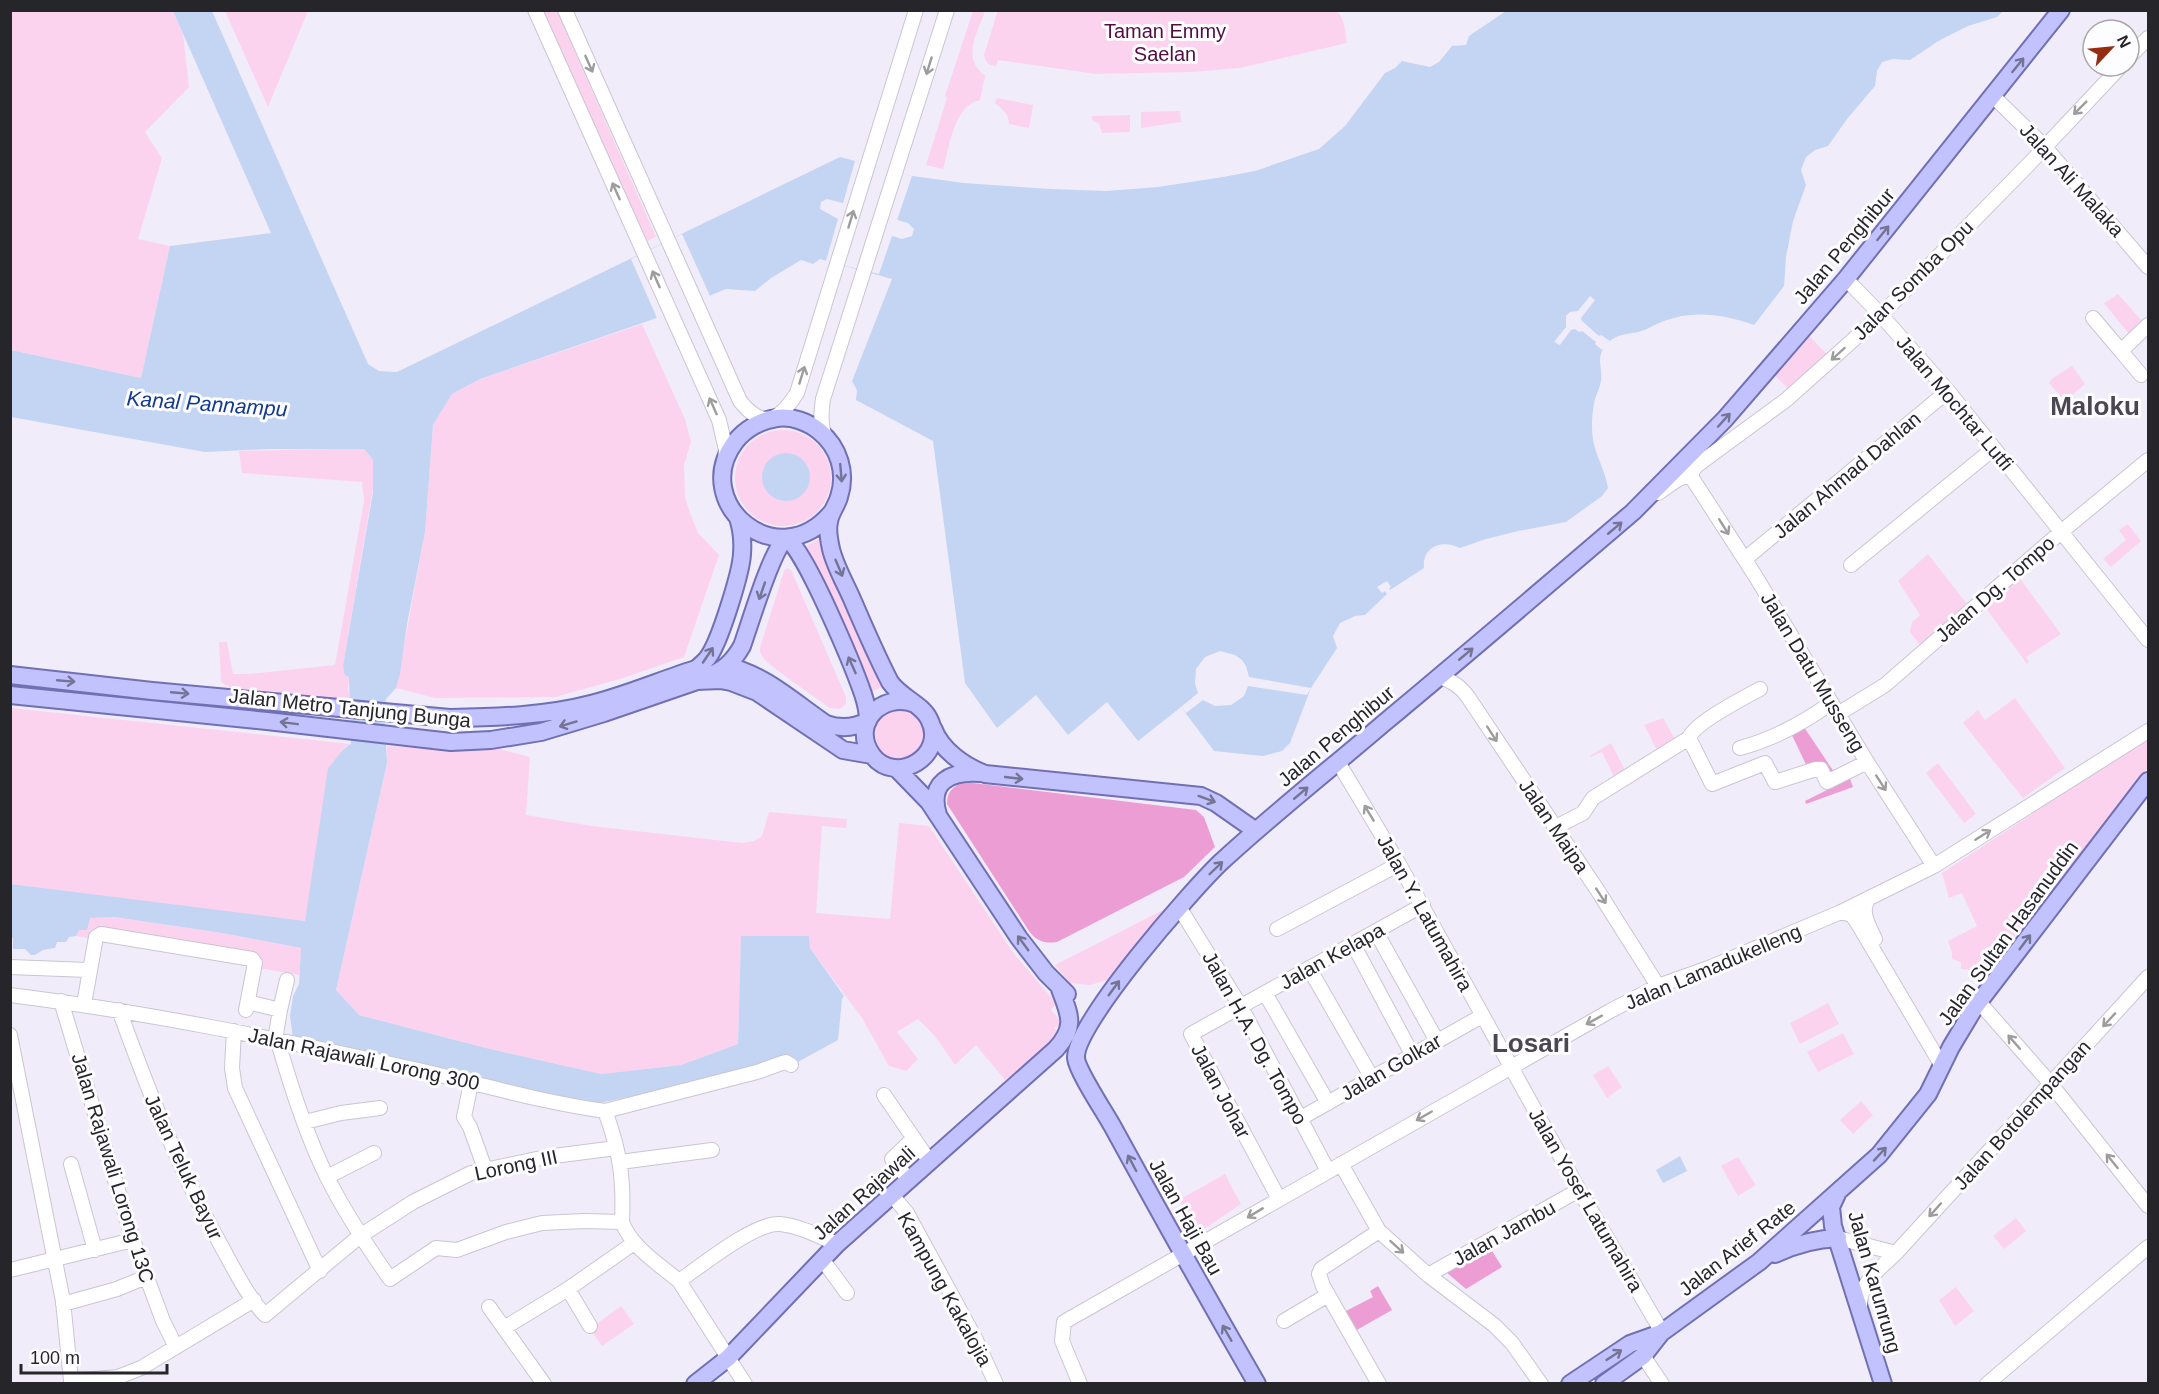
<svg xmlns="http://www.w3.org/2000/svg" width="2159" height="1394" viewBox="0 0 2159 1394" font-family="Arial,sans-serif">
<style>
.green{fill:#fcd3ee}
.forest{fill:#ec9ed4}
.water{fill:#c4d5f3}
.pier{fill:#f1ecfa}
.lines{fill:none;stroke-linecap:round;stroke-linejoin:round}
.minor-casing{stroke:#cac5d3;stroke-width:16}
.major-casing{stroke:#7070b3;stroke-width:20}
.minor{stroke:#fff;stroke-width:14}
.major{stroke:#c1c2fe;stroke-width:16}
.oneway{stroke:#9d9d9f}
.oneway2{stroke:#747494}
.labels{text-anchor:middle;stroke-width:6;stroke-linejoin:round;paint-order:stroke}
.park-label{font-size:20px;fill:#520e43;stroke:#fdfcff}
.street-label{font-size:20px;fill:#26252a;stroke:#fdfcff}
.water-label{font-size:21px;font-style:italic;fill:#133a8d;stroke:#fdfcff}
.district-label{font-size:26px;font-weight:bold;fill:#4b4752;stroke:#fdfcff}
</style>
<rect width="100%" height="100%" fill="#f1ecfa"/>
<path class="green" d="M 998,10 L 1336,11 C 1345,16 1345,33 1347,43 L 1240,68 L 1192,72 L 1096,74 L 998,60 L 996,66 C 989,66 985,62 984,55 Z
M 11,11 L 173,11 L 183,34 L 189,87 L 145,132 L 162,158 L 138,239 L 170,246 L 141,378 L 11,350 Z
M 225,11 L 308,11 L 268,107 Z
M 543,11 L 557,11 L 656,237 L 645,242 Z
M 973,11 L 985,11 C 977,35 961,57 985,76 L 980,100 C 953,106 950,147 943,169 L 926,165 L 947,98 L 945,96 Z
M 997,98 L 1033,105 L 1029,128 L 1009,124 C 1009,114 1002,109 995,103 Z
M 1180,111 L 1181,122 L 1141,128 L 1141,112 Z
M 1130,115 L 1130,132 L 1102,133 L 1099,124 L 1092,120 L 1092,116 Z
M 2118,294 L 2142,321 L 2129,334 L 2104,303 Z
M 642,324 L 685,419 L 691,442 L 684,465 L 685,498 L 690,513 L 698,533 L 719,555 L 684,657 L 620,679 L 555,697 L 435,698 L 396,688 L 425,532 L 433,425 L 452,394 L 480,379 Z
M 1807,334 L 1827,354 L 1791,391 L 1773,374 Z
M 2072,366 L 2085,384 L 2065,401 L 2049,383 L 2053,378 Z
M735 478a48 48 0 1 1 96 0a48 48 0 1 1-96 0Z
M 364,448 L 373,460 L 374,482 L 343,666 L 344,674 L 349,678 L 348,690 L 351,700 L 234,690 L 221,682 L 219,642 L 227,642 L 233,674 L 250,674 L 335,665 L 364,501 L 362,482 L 242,473 L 239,451 Z
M 2128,524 L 2141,541 L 2111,567 L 2103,559 L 2126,540 L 2119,530 Z
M 821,538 L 844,598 L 884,686 L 871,692 L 814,559 L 806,546 Z
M 1928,554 L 1967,604 L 1920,645 L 1910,632 L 1912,622 L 1920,615 L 1898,581 Z
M 787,568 L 791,570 L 846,697 L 846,704 L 840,709 L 830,708 C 817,698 769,667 762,656 C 758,650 761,644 763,638 L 784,571 Z
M 2018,576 L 2061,634 L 2026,657 L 2029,662 L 2027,664 L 1985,607 Z
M 2015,698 L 2065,768 L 2023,798 L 1963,723 L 1978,710 L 1985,720 Z
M 11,708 L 351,744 L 346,746 L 330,766 L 305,922 L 11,884 Z
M875 734a25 25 0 1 1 50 0a25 25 0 1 1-50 0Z
M 1663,718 L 1676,741 L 1659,754 L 1644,725 Z
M 2148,738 L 2148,767 L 1987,971 L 1961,969 L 1961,962 L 1952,959 L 1952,952 L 1948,941 L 1977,926 L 1962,893 L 1949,898 L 1942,873 Z
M 1611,743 L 1626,772 L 1615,779 L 1602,752 L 1591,757 L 1590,756 Z
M 387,746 L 468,750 L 492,747 L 530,757 L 526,815 L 592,826 L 742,843 L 754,841 L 762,836 L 769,812 L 847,819 L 846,828 L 822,826 L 816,913 L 890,919 L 899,823 L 929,826 L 1014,954 L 1056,1003 L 1051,1010 L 1063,1024 L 1054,1028 L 1063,1036 L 1005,1080 L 976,1045 L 955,1065 L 934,1035 L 918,1019 L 897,1032 L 918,1059 L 906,1071 L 889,1066 L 862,1018 L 810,948 L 809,936 L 741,936 L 738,1044 L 681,1065 L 601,1074 L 486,1048 L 359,1015 L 336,990 L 387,763 Z
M 1938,763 L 1976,814 L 1964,823 L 1926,773 Z
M 1165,909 L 1107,980 L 1090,985 L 1070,983 L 1055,965 Z
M 114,917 L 222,933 L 302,948 L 299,975 L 76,936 L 78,930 L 89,918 Z
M 1828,1003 L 1839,1024 L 1800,1044 L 1790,1023 Z
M 1843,1033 L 1854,1054 L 1818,1072 L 1807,1052 Z
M 1608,1066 L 1622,1087 L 1607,1098 L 1593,1075 Z
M 1861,1101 L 1873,1115 L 1853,1134 L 1840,1120 Z
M 1738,1157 L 1756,1185 L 1738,1196 L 1721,1166 Z
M 1225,1174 L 1241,1204 L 1198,1233 L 1179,1200 Z
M 2016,1218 L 2026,1231 L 2004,1249 L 1993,1236 Z
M 1956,1287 L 1974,1311 L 1955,1326 L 1939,1300 Z
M 621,1306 L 634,1324 L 602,1346 L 590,1329 Z"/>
<path class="forest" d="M 1802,724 L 1836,775 L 1849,776 L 1853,787 L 1806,804 L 1805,801 L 1829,789 L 1818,771 L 1810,773 L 1791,733 Z
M 965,782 L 1196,810 L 1204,817 L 1215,847 L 1184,877 L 1057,942 C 1045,944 1036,941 1029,931 L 947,804 C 947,791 953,786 965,782 Z
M 1489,1246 L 1502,1267 L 1466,1289 L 1446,1272 Z
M 1378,1286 L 1392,1310 L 1355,1331 L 1344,1312 L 1373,1297 L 1370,1291 Z"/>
<path class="water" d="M 173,11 L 212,11 L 368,364 L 379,371 L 397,372 L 840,157 L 912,176 L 964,183 L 1050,189 L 1106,191 L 1158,187 L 1223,177 L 1255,171 L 1319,149 L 1345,126 L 1385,73 L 1395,68 L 1402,61 L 1430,67 L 1439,62 L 1452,46 L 1466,45 L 1469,36 L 1506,11 L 2003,11 L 1997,17 L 1968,26 L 1940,40 L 1910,60 L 1893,59 L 1882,62 L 1877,71 L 1875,86 L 1847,119 L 1828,146 L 1815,150 L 1806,157 L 1801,170 L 1806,185 L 1793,221 L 1786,257 L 1784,286 L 1754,325 C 1715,312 1684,309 1647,329 C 1634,335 1619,332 1609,342 C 1594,356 1603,366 1601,381 C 1600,387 1597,393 1595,399 C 1592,411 1591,427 1593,440 C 1596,456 1605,470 1608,488 L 1602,496 L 1566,522 L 1518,531 L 1486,539 L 1460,548 C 1443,539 1422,546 1424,568 L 1390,590 L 1389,588 L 1391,587 L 1387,581 L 1377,587 L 1382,593 L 1385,591 L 1387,594 L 1365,615 L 1355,616 L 1340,623 L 1333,636 L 1337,648 L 1311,688 L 1290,743 L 1282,751 L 1263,756 L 1214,751 L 1181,707 L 1138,741 L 1107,702 L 1068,735 L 1036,695 L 997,728 L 965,683 L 933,441 L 856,400 L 857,390 L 852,381 L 892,279 L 820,259 L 813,264 L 801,260 L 771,278 L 755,291 L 726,289 L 651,320 L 480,379 L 452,394 L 433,425 L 425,532 L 407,624 L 400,674 L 396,688 L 386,699 L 384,708 L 387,763 L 336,990 L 359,1015 L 486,1048 L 601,1074 L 681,1065 L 738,1044 L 741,936 L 809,936 L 810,948 L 844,996 L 842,999 L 838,1040 L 796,1063 L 594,1104 L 576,1103 L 293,1038 L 290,1016 L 293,996 L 299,984 L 301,948 L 222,933 L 114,917 L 90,918 L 87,930 L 79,930 L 76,936 L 69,937 L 66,942 L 57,942 L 55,948 L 43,950 L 35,955 L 31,955 L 25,949 L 13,949 L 13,938 L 11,937 L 11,884 L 305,921 L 328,768 C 336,760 341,749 351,744 L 349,678 L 344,674 L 343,666 L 373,492 L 373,460 L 364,449 L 269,449 L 205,452 L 11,417 L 11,350 L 141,378 L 170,246 L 271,233 Z
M762 477a24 24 0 1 1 48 0a24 24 0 1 1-48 0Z
M 1680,1156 L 1687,1171 L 1663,1183 L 1656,1170 Z"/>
<path class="pier" d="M 855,161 L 912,176 L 897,220 L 908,223 L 914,229 L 912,236 L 902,239 L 892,236 L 879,274 L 826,261 L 838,219 L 820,209 L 821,202 L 827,199 L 843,203 Z
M 682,234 L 710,296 L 657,318 L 631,259 Z
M 1590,296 L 1595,300 L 1581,318 L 1582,321 L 1599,336 L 1601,335 L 1610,341 L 1602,350 L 1595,344 L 1596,342 L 1582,331 L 1579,332 L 1575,329 L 1571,330 L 1560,345 L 1554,342 L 1566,327 L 1566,316 L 1570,312 L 1578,311 Z
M 1220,651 L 1235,655 L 1242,660 L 1246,666 L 1249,677 L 1311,688 L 1307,695 L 1248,686 L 1244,696 L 1231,705 L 1215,706 L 1203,700 L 1186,713 L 1181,707 L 1198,693 L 1195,684 L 1196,669 L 1205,657 Z"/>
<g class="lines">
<g class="minor-casing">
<path id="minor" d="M 535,10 L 719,420 L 726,450 L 725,460
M 565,10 L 740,401 C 763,430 779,421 797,393 L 916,10
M 2129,57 L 2148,38
M 1993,96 L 2044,146 L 2148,267
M 1846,279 L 1881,315 L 1948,391 L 2148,640
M 2093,318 L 2121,351 L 2148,325
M 2121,351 L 2141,375
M 825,436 C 820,424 821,412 823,399 L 947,10
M 1692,478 L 1692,472 L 1696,466 L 1786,400 L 1881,315 L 2029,164 L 2121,66
M 1692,478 L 1756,577 L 1867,762 L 1934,866
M 1658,493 C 1669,487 1680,473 1692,478
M 1745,559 L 1948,391
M 1851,565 L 1993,449
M 1440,677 C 1452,681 1460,686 1468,697 L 1598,891 L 1658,986
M 1838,714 L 1885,685 L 2061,532 L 2148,460
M 1689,738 C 1694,723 1745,697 1760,689
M 1740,748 C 1774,739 1803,723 1831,703
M 1338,762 L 1399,864 L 1579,1190 L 1662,1332
M 1554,828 L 1583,813 L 1593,798 L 1689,738 L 1712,784 L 1765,763 L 1775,782 L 1816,769 L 1821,769 L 1827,782 L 1867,762
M 1869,898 C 1859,911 1869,926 1875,939
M 1179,907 L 1241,1007 L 1328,1171
M 1841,912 L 1852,915 L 1858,924 L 1942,1066
M 1277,929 L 1399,864
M 1376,932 L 1437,1041
M 1353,944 L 1412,1054
M 10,967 L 88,970
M 1309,968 L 1372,1078
M 1265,993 L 1328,1103
M 10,995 C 145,1012 277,1039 409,1068 C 474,1082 539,1102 605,1111 C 620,1151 624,1179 622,1222 C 632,1248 659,1264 679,1281
M 61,1001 L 133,1240 L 163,1321 L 176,1347
M 1979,1002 L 2050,1083 L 2148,1206
M 84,1004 L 96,937 L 101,934 L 252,959 L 255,963 L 246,1010
M 256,1004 L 280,1010 L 287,980
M 119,1010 C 149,1092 180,1173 223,1249 C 235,1271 248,1297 265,1315 L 360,1236 L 413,1202 L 471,1173 L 546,1157 L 616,1148
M 234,1031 L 232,1068 L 235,1088 L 320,1271
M 10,1035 L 63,1301 L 71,1381 L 118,1377 L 141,1368 L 254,1300
M 275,1040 L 280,1010
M 278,1042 C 291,1087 306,1135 327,1177 C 345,1213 367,1246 390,1279 L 436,1248 L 457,1250 L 506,1232 L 542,1223 L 584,1221 L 622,1222
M 471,1083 L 464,1117 L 470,1127 L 485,1169
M 884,1095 L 930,1162
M 605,1111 L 757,1072 L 782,1063 L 786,1062 L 791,1065
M 1301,1118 L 1482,1016
M 305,1122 L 341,1113 L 380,1108
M 620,1162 L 712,1150
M 71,1164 L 95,1250
M 1341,1164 L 1379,1231 L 1428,1275 L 1494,1325 L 1512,1343 L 1541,1384
M 327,1177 L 374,1153
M 909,1180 L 892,1159 L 914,1138
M 892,1195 L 907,1213 L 975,1338 L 996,1384
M 1279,1199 L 1191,1034 L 1423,905
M 1379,1231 L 1321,1269 L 1319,1274 L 1323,1286 L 1379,1384
M 1838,1238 L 1896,1253
M 822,1259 L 847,1293
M 10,1270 L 133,1240
M 1428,1275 L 1579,1190
M 568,1289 L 590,1326
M 63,1304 L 117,1289 L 146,1277
M 489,1307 L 544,1384
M 1860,1307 C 1859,1282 1880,1269 1896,1253 L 2148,977
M 1284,1321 L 1328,1295
M 504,1328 L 568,1289 L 634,1243
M 1643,1356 L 1662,1384
M 745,1384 L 679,1281 C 701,1266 755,1222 780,1224 C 800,1226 818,1236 837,1244
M 1080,1384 L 1062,1341 L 1064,1322 L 1610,1011 L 1658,986 L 1711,967 L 1841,912 L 1934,866 L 2148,731
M 1987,1384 L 2148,1247"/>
</g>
<g class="major-casing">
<path id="major" d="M 832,512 C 778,578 689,503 735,442 C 745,429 761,420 777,418 C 792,416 808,422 819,431 C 839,447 847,473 839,497 C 837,505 830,513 829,522 C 827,530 829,540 831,549 C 835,566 845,583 852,599 C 864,627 876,655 890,682 C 901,698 922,704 929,719 C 948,755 896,787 872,755 C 850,724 882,691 915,704
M 10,675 L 152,691 L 450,718 C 497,717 545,716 591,704 C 627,695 661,680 696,669 C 701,665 706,661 709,656 C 720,640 741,573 742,554 C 743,541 742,530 738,518
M 706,677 C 723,671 733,662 742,646 C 750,624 771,551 786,538 C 805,549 854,668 863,694 C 866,703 868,712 868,721 C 854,728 840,729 826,724 C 795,703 764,674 727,666
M 10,695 L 267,721 L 451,742 L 491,740 L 541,732 L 604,713 L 697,681 L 720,680 L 731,682 L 757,692 L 843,750 L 872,755
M 933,728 C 941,750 964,766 985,774 L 1201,796 L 1216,803 L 1256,831
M 896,768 L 929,802 L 1019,938 L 1046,973 L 1067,994
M 938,815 C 928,782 950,771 980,773
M 1837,1194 L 1831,1207 L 1833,1226 L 1883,1384
M 1775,1254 C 1796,1244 1815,1239 1838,1238
M 695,1384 L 728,1358 L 837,1244 L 1056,1049 C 1077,1026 1069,1014 1060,989
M 1257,1384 C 1208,1299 1161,1215 1114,1129 C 1106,1114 1077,1071 1076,1058 C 1074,1024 1192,890 1220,863 C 1273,814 1329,770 1384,723 C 1468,653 1550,583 1633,512 L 1725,419 L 1846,279 L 2061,10
M 1570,1384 L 1630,1344 L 1661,1333
M 1604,1384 L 1643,1356 L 1661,1333 L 1759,1262 L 1879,1155 L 1928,1094 L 1951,1047 L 1975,1007 L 2148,781"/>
</g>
<use href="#minor" class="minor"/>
<use href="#major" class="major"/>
</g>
<defs><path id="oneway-shaft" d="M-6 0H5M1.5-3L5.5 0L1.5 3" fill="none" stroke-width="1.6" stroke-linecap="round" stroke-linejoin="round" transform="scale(1.5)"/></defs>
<g class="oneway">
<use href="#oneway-shaft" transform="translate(589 64) rotate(66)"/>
<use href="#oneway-shaft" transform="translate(929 66) rotate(107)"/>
<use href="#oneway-shaft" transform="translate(2080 108) rotate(135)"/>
<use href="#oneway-shaft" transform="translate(616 191) rotate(-114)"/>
<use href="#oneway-shaft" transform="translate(851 219) rotate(-73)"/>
<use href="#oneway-shaft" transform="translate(656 279) rotate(-114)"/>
<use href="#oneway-shaft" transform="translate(1838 354) rotate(138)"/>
<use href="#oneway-shaft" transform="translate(802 375) rotate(-73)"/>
<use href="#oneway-shaft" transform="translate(713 406) rotate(-114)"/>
<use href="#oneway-shaft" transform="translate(1724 527) rotate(58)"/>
<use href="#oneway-shaft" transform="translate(1492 734) rotate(57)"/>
<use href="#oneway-shaft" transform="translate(1881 783) rotate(57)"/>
<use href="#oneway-shaft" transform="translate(1369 813) rotate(-121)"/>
<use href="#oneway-shaft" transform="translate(1983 835) rotate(-32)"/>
<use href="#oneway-shaft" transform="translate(1601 896) rotate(57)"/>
<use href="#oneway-shaft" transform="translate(1594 1020) rotate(151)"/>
<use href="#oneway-shaft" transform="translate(2109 1020) rotate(133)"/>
<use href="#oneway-shaft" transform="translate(2014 1042) rotate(-131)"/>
<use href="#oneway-shaft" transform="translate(1424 1116) rotate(150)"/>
<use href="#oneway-shaft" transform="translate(2112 1161) rotate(-129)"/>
<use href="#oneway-shaft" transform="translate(1935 1210) rotate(132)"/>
<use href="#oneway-shaft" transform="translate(1255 1213) rotate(149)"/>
<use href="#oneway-shaft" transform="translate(1397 1247) rotate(42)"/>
</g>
<g class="oneway2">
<use href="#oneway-shaft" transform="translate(2018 65) rotate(-51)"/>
<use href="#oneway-shaft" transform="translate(1883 233) rotate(-51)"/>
<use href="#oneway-shaft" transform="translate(1724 420) rotate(-48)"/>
<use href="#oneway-shaft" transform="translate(841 473) rotate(85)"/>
<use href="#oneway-shaft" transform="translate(1615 528) rotate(-40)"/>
<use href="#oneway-shaft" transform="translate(839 568) rotate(67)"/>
<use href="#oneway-shaft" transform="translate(762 591) rotate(109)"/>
<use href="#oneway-shaft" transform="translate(1466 654) rotate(-40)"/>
<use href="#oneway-shaft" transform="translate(708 655) rotate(-56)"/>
<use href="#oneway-shaft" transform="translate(852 665) rotate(-114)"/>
<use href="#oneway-shaft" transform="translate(66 681) rotate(5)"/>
<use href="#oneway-shaft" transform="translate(180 693) rotate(5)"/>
<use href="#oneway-shaft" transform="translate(289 723) rotate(-173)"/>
<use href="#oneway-shaft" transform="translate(568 724) rotate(163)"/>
<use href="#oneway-shaft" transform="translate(1014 778) rotate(6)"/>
<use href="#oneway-shaft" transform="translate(1301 793) rotate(-40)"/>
<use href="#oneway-shaft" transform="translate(1207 799) rotate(20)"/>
<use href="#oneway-shaft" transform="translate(1216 868) rotate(-44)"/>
<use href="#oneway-shaft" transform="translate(2025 942) rotate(-53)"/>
<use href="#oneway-shaft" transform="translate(1023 943) rotate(-126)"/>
<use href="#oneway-shaft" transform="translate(1114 988) rotate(-54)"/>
<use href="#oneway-shaft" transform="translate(1880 1154) rotate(-47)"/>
<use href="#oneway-shaft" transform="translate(1132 1163) rotate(-118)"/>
<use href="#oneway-shaft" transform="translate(1227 1333) rotate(-120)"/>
<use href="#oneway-shaft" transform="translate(1614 1355) rotate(-33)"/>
</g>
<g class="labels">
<g class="park-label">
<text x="1165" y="38">Taman Emmy<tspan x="1165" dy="23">Saelan</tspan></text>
</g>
<g class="street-label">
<text transform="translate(2072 180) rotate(48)" y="7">Jalan Ali Malaka</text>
<text transform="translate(1844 246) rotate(-50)" y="7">Jalan Penghibur</text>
<text transform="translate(1913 280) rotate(-45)" y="7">Jalan Somba Opu</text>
<text transform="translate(1955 403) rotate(50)" y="7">Jalan Mochtar Lutfi</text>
<text transform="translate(1847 475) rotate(-40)" y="7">Jalan Ahmad Dahlan</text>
<text transform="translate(1995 589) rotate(-41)" y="7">Jalan Dg. Tompo</text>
<text transform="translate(1813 672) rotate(59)" y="7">Jalan Datu Musseng</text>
<text transform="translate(350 708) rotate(6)" y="7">Jalan Metro Tanjung Bunga</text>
<text transform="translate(1336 736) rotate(-40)" y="7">Jalan Penghibur</text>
<text transform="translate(1554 826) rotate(56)" y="7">Jalan Maipa</text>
<text transform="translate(1425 913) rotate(61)" y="7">Jalan Y. Latumahira</text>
<text transform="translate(2008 933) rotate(-54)" y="7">Jalan Sultan Hasanuddin</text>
<text transform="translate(1332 956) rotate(-29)" y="7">Jalan Kelapa</text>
<text transform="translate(1713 967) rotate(-23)" y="7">Jalan Lamadukelleng</text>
<text transform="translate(1255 1038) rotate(61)" y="7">Jalan H.A. Dg. Tompo</text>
<text transform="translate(364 1059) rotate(12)" y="7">Jalan Rajawali Lorong 300</text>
<text transform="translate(1391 1067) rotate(-30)" y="7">Jalan Golkar</text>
<text transform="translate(1221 1091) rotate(62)" y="7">Jalan Johar</text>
<text transform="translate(2022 1115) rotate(-48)" y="7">Jalan Botolempangan</text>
<text transform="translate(516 1165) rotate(-12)" y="7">Lorong III</text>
<text transform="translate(184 1167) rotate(65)" y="7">Jalan Teluk Bayur</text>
<text transform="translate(113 1168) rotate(73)" y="7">Jalan Rajawali Lorong 13C</text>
<text transform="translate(864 1193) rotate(-42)" y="7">Jalan Rajawali</text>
<text transform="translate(1586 1200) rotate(60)" y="7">Jalan Yosef Latumahira</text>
<text transform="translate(1186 1217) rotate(61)" y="7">Jalan Haji Bau</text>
<text transform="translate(1504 1233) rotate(-29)" y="7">Jalan Jambu</text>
<text transform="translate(1737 1248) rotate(-38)" y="7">Jalan Arief Rate</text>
<text transform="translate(1875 1282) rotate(74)" y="7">Jalan Karunrung</text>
<text transform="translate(945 1289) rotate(61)" y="7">Kampung Kakalojia</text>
</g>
<g class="water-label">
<text transform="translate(207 404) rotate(4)" y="7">Kanal Pannampu</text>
</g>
<g class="district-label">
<text x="2095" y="415">Maloku</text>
<text x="1531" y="1052">Losari</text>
</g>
</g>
<rect width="2159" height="1394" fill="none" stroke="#26252a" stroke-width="24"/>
<g transform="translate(2111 48) rotate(64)"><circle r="28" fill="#fdfcff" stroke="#a7a6aa" stroke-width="1.5"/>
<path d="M0-4.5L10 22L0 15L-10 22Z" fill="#952d10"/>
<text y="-9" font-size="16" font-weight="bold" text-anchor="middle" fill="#26252a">N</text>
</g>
<path d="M21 1364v9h146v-9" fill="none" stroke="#26252a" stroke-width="3"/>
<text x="30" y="1364" font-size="18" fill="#26252a" stroke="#fdfcff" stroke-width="4.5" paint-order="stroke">100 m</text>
</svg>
